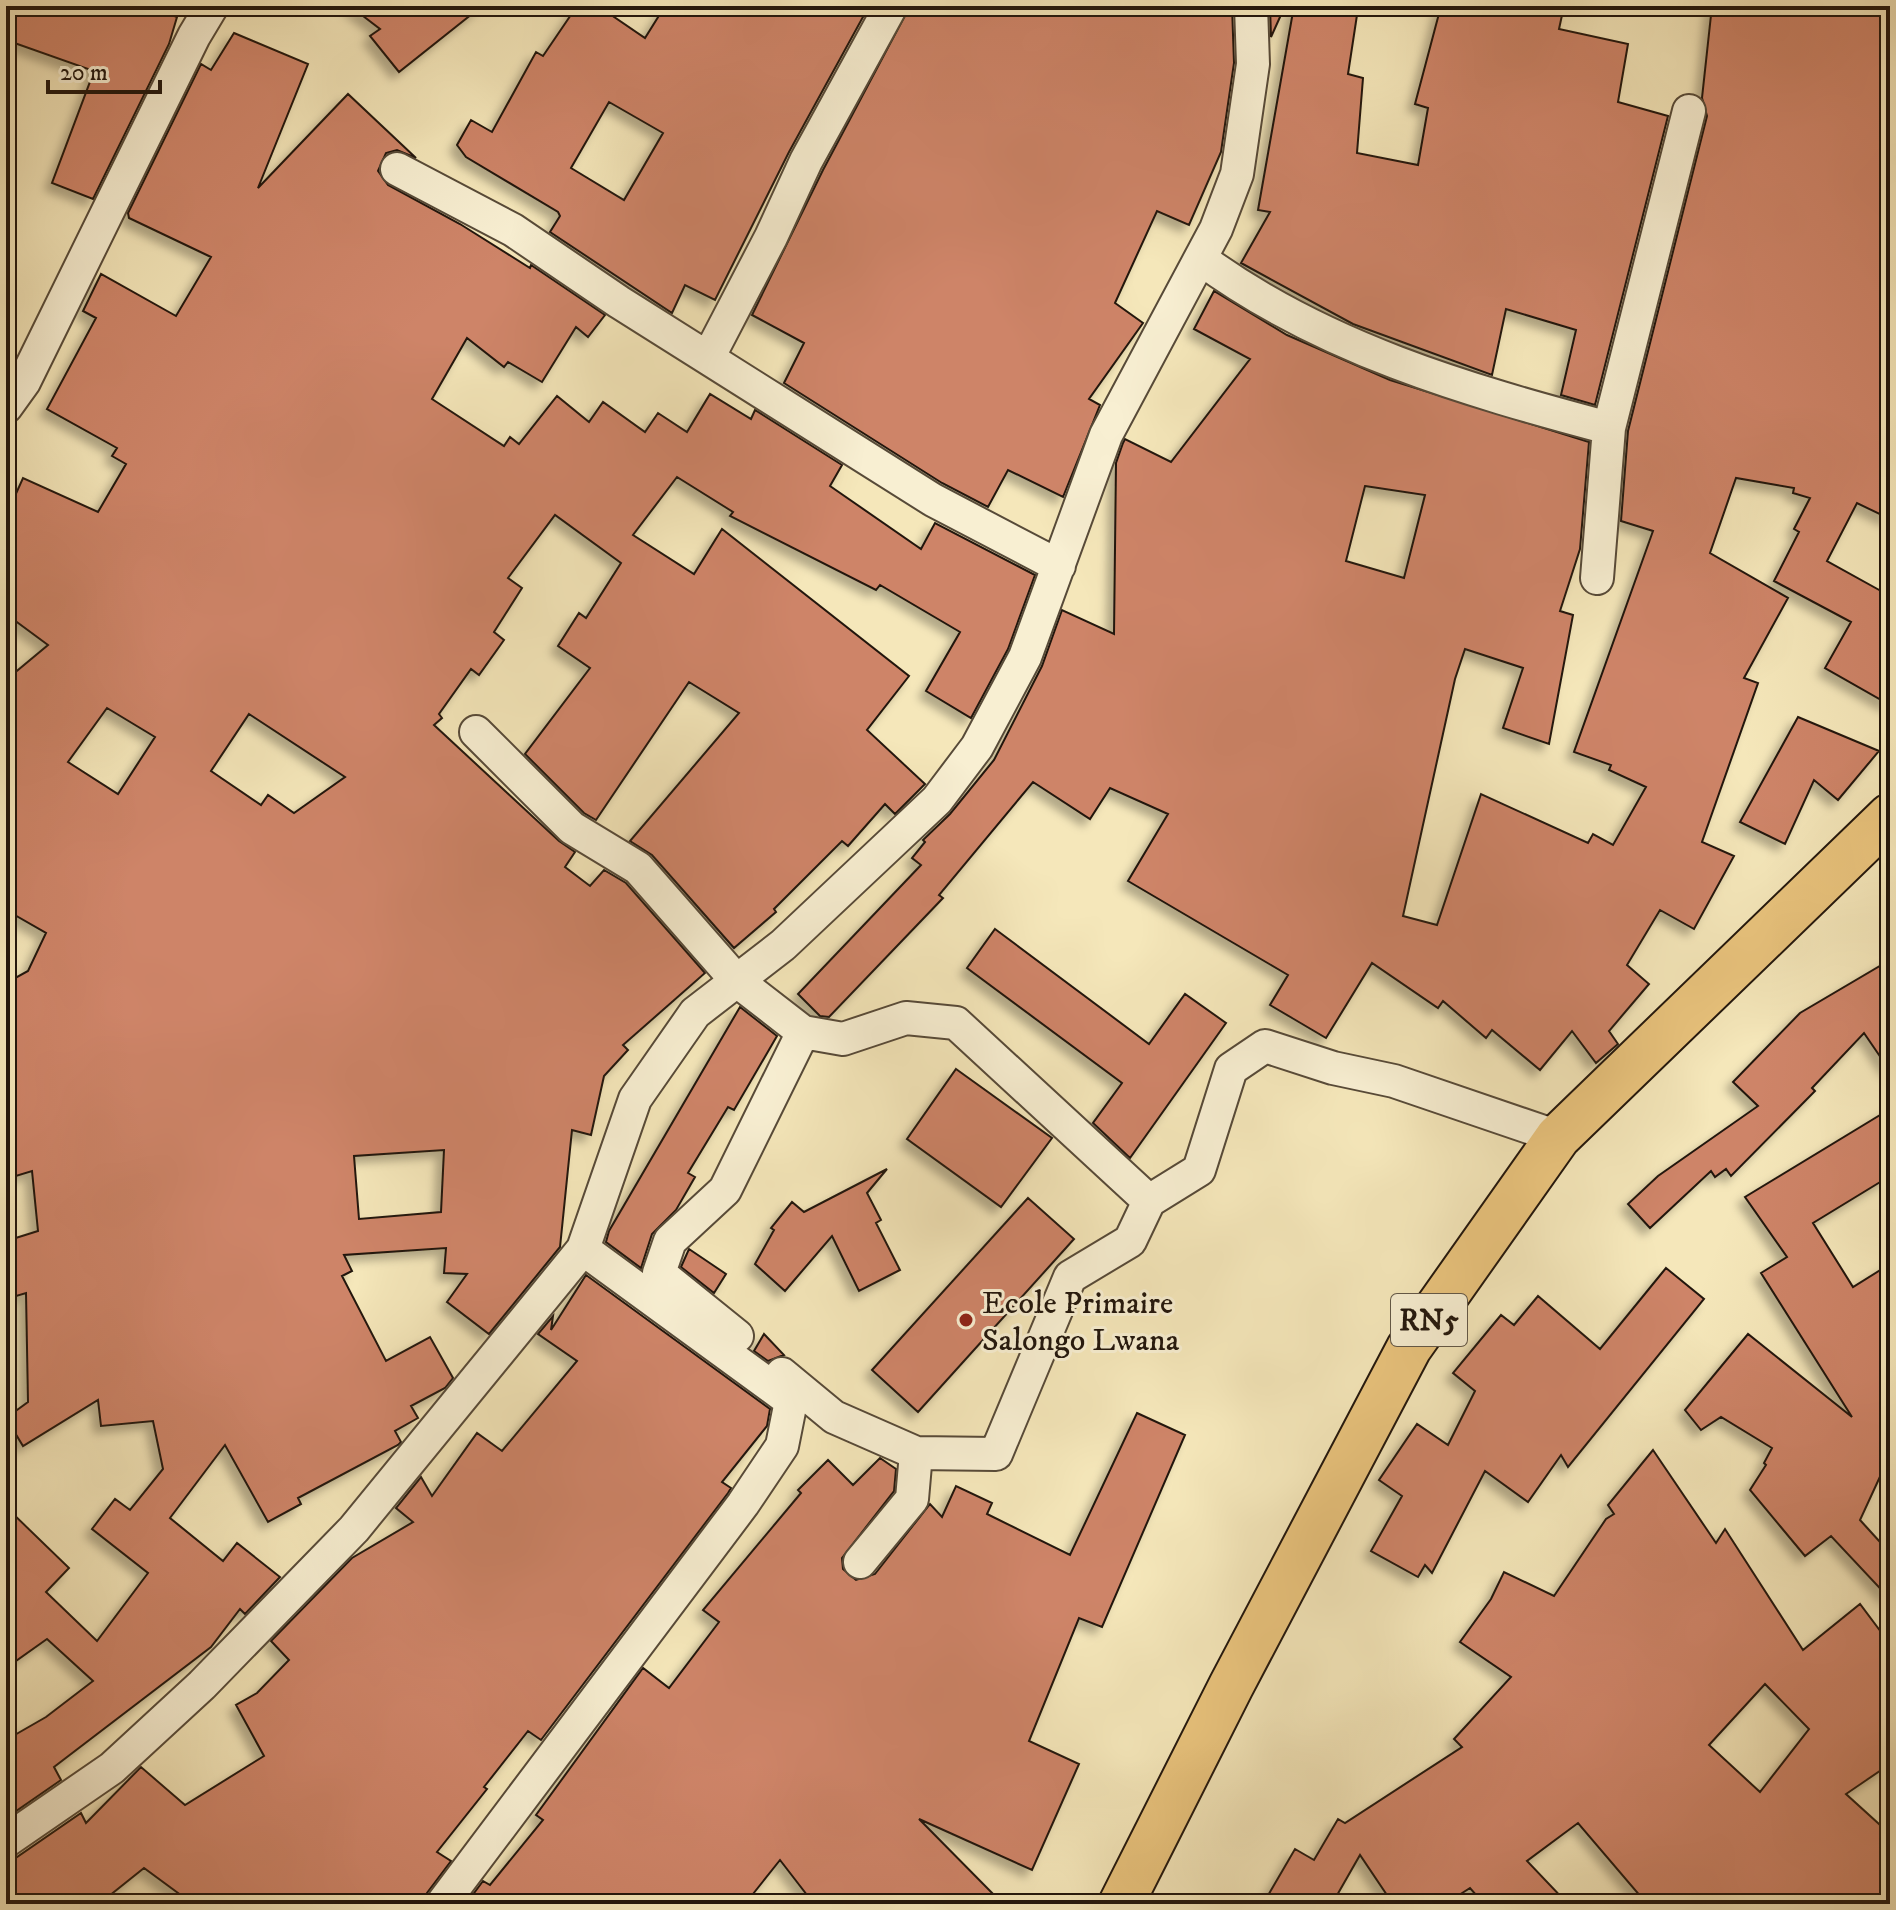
<svg xmlns="http://www.w3.org/2000/svg" width="1896" height="1910" viewBox="0 0 1896 1910" font-family="'IM FELL DW Pica',serif">
<style>
.building{fill:#ce8467;stroke:#22160c;stroke-width:2;fill-rule:evenodd;filter:url(#shadow)}
.lines{fill:none;stroke-linecap:round;stroke-linejoin:round}
.minor-casing{stroke:#574a38;stroke-width:36}
.trunk-casing{stroke:#22160c;stroke-width:48}
.minor{stroke:#f8efd2;stroke-width:32}
.trunk{stroke:#eac47d;stroke-width:44}
.poi-dot{fill:#8f2418;stroke:#f8efd2;stroke-width:3}
.labels{text-anchor:middle;stroke-width:6;stroke-linejoin:round;paint-order:stroke}
.shield{fill:#f8efd2;stroke:#625747;stroke-width:2}
.shield-label{font-size:30px;font-weight:bold;fill:#22160c}
.poi-label{font-size:32px;fill:#22160c;stroke:#f8efd2;text-anchor:start}
</style>
<defs>
<filter id="shadow"><feDropShadow dx="-7" dy="7" stdDeviation="4" flood-color="#0004"/></filter>
</defs>
<rect width="100%" height="100%" fill="#f5e7ba"/>
<filter id="stains"><feTurbulence type="fractalNoise" baseFrequency=".0025" numOctaves="4"/><feColorMatrix values="0 0 0 0 .2 0 0 0 0 .09 0 0 0 0 .02 0 0 0 .5 -.17"/></filter>
<radialGradient id="worn" r=".72"><stop offset=".6" stop-color="#630" stop-opacity="0"/><stop offset="1" stop-color="#630" stop-opacity=".3"/></radialGradient>
<path class="building" d="M 10,6 L 149,6 L 177,17 L 169,44 L 93,199 L 52,183 L 94,71 L 6,40 L 6,18 Z
M 350,6 L 482,6 L 399,72 L 370,36 L 380,29 Z
M 577,6 L 598,6 L 645,38 L 665,6 L 869,6 L 789,152 L 715,300 L 685,285 L 672,313 L 550,232 L 560,216 L 558,212 L 466,157 L 457,145 L 471,120 L 492,132 L 536,52 L 543,56 ZM 609,102 L 663,133 L 624,200 L 571,168 Z
M 910,6 L 1232,6 L 1234,63 L 1221,152 L 1189,225 L 1157,211 L 1115,303 L 1143,323 L 1089,399 L 1100,405 L 1063,497 L 1008,470 L 988,507 L 942,483 L 784,383 L 804,343 L 752,315 L 823,170 Z
M 1270,6 L 1285,6 L 1271,37 Z
M 1294,6 L 1357,15 L 1348,74 L 1363,78 L 1357,153 L 1418,165 L 1428,108 L 1415,104 L 1441,6 L 1564,6 L 1559,29 L 1628,44 L 1618,102 L 1668,116 L 1595,405 L 1561,395 L 1576,330 L 1506,309 L 1492,375 L 1353,324 L 1241,263 L 1270,212 L 1258,210 Z
M 1712,6 L 1850,6 L 1890,12 L 1890,519 L 1857,503 L 1827,561 L 1890,596 L 1890,705 L 1825,668 L 1851,622 L 1774,581 L 1799,532 L 1794,529 L 1810,498 L 1793,493 L 1794,488 L 1736,478 L 1710,553 L 1788,598 L 1744,678 L 1758,683 L 1702,842 L 1734,856 L 1694,929 L 1660,910 L 1627,965 L 1649,984 L 1609,1031 L 1618,1044 L 1596,1063 L 1572,1031 L 1540,1070 L 1492,1030 L 1486,1038 L 1443,1001 L 1438,1008 L 1372,963 L 1326,1038 L 1270,1005 L 1288,975 L 1128,881 L 1168,814 L 1110,788 L 1090,819 L 1033,782 L 939,895 L 943,898 L 829,1017 L 820,1016 L 798,994 L 921,865 L 912,858 L 925,842 L 923,840 L 950,814 L 994,760 L 1042,666 L 1062,610 L 1114,634 L 1116,463 L 1123,443 L 1125,439 L 1171,462 L 1250,359 L 1194,329 L 1214,291 L 1287,335 L 1390,380 L 1589,442 L 1580,549 L 1560,611 L 1573,615 L 1549,744 L 1503,728 L 1523,668 L 1465,649 L 1455,679 L 1403,916 L 1437,925 L 1481,794 L 1588,843 L 1593,834 L 1613,845 L 1646,787 L 1609,770 L 1611,765 L 1574,752 L 1653,531 L 1621,521 L 1628,431 L 1707,116 L 1702,98 ZM 1365,486 L 1425,495 L 1404,578 L 1346,561 Z
M 234,33 L 308,64 L 258,188 L 348,94 L 416,158 L 397,150 L 386,153 L 378,171 L 388,185 L 460,224 L 530,268 L 531,265 L 605,315 L 588,337 L 576,327 L 542,382 L 508,362 L 504,367 L 467,338 L 432,399 L 504,446 L 510,437 L 519,444 L 557,396 L 589,422 L 603,402 L 645,432 L 658,413 L 687,432 L 710,394 L 751,419 L 755,410 L 842,465 L 830,486 L 921,549 L 935,523 L 1035,575 L 1008,649 L 971,718 L 926,691 L 960,632 L 880,585 L 876,590 L 730,516 L 733,512 L 677,477 L 633,535 L 694,574 L 722,529 L 909,676 L 867,730 L 925,784 L 895,814 L 885,804 L 848,846 L 842,841 L 774,909 L 776,912 L 734,948 L 652,855 L 630,841 L 739,713 L 689,682 L 596,820 L 584,813 L 525,754 L 590,668 L 558,646 L 579,613 L 586,618 L 621,563 L 555,515 L 508,578 L 522,588 L 494,632 L 504,640 L 479,675 L 471,669 L 439,714 L 442,718 L 434,725 L 559,841 L 575,852 L 565,867 L 590,886 L 604,870 L 626,883 L 705,973 L 623,1045 L 628,1050 L 604,1076 L 591,1135 L 572,1130 L 560,1247 L 489,1334 L 447,1302 L 467,1274 L 444,1273 L 446,1248 L 344,1255 L 352,1271 L 342,1276 L 386,1361 L 430,1337 L 453,1378 L 445,1388 L 411,1406 L 418,1418 L 395,1431 L 401,1442 L 398,1445 L 298,1498 L 301,1504 L 268,1522 L 225,1445 L 170,1518 L 223,1561 L 237,1543 L 280,1577 L 245,1614 L 240,1609 L 211,1647 L 54,1767 L 61,1780 L 6,1818 L 6,1740 L 46,1717 L 93,1681 L 47,1639 L 6,1668 L 6,1507 L 69,1568 L 46,1592 L 97,1641 L 148,1573 L 92,1529 L 115,1499 L 130,1510 L 163,1469 L 153,1421 L 101,1426 L 98,1400 L 23,1446 L 6,1418 L 28,1402 L 26,1293 L 6,1299 L 6,1241 L 38,1231 L 32,1171 L 6,1179 L 6,983 L 28,971 L 46,933 L 6,910 L 6,680 L 48,645 L 6,614 L 6,516 L 23,478 L 98,512 L 126,464 L 112,456 L 117,448 L 47,409 L 96,318 L 83,311 L 101,274 L 176,316 L 211,257 L 129,218 L 128,213 L 201,64 L 211,70 ZM 107,708 L 155,737 L 118,794 L 68,762 ZM 249,714 L 345,777 L 294,813 L 268,795 L 261,805 L 211,771 ZM 444,1150 L 441,1212 L 359,1219 L 354,1156 Z
M 1798,717 L 1879,751 L 1838,800 L 1814,780 L 1785,844 L 1740,822 Z
M 995,929 L 1149,1044 L 1185,994 L 1226,1023 L 1130,1158 L 1093,1123 L 1122,1083 L 967,968 Z
M 1890,960 L 1890,1071 L 1864,1033 L 1812,1088 L 1815,1091 L 1731,1176 L 1726,1169 L 1715,1177 L 1711,1171 L 1650,1228 L 1628,1204 L 1658,1176 L 1758,1106 L 1733,1082 L 1800,1013 Z
M 740,1007 L 777,1036 L 734,1110 L 728,1107 L 688,1173 L 695,1177 L 676,1210 L 652,1234 L 641,1268 L 606,1242 L 609,1231 Z
M 956,1069 L 1052,1138 L 1001,1207 L 907,1139 Z
M 1890,1109 L 1890,1176 L 1813,1223 L 1853,1287 L 1890,1264 L 1890,1478 L 1884,1468 L 1860,1520 L 1890,1553 L 1890,1599 L 1831,1536 L 1805,1556 L 1750,1490 L 1766,1465 L 1764,1463 L 1772,1448 L 1721,1417 L 1701,1430 L 1685,1410 L 1748,1334 L 1852,1417 L 1761,1273 L 1787,1257 L 1745,1197 Z
M 887,1169 L 867,1193 L 881,1220 L 876,1223 L 900,1270 L 859,1291 L 832,1236 L 785,1291 L 755,1264 L 774,1230 L 771,1228 L 792,1202 L 804,1212 Z
M 1028,1198 L 1074,1239 L 918,1412 L 872,1370 Z
M 689,1249 L 726,1274 L 714,1293 L 681,1267 Z
M 1666,1268 L 1704,1299 L 1568,1467 L 1561,1455 L 1528,1502 L 1485,1471 L 1432,1573 L 1425,1565 L 1418,1577 L 1371,1551 L 1402,1496 L 1379,1480 L 1417,1424 L 1448,1445 L 1475,1391 L 1453,1373 L 1501,1315 L 1514,1325 L 1538,1296 L 1600,1349 Z
M 586,1275 L 770,1409 L 767,1426 L 722,1482 L 731,1488 L 728,1493 L 541,1740 L 528,1731 L 484,1787 L 487,1789 L 437,1852 L 451,1861 L 427,1893 L 423,1904 L 193,1904 L 144,1868 L 99,1904 L 6,1904 L 6,1860 L 17,1857 L 81,1813 L 86,1823 L 141,1767 L 185,1805 L 264,1756 L 236,1705 L 257,1693 L 289,1660 L 271,1641 L 352,1558 L 413,1522 L 396,1508 L 421,1477 L 432,1496 L 477,1433 L 502,1451 L 577,1361 L 538,1334 L 553,1316 L 551,1330 Z
M 764,1334 L 784,1355 L 768,1361 L 754,1351 Z
M 1137,1413 L 1185,1435 L 1102,1627 L 1079,1618 L 1029,1741 L 1079,1764 L 1032,1870 L 919,1819 L 1003,1904 L 814,1904 L 780,1860 L 745,1904 L 466,1904 L 483,1881 L 490,1885 L 543,1820 L 536,1815 L 643,1668 L 669,1688 L 719,1622 L 703,1610 L 801,1493 L 798,1490 L 828,1460 L 853,1485 L 880,1458 L 896,1469 L 894,1491 L 842,1558 L 843,1569 L 856,1580 L 875,1574 L 930,1504 L 942,1517 L 956,1486 L 992,1503 L 987,1514 L 1070,1555 Z
M 1653,1450 L 1716,1543 L 1725,1529 L 1803,1650 L 1860,1604 L 1890,1644 L 1890,1764 L 1846,1794 L 1890,1834 L 1890,1904 L 1647,1904 L 1578,1823 L 1527,1861 L 1568,1904 L 1484,1904 L 1470,1888 L 1445,1904 L 1393,1904 L 1360,1855 L 1332,1904 L 1263,1904 L 1295,1849 L 1314,1860 L 1338,1819 L 1345,1823 L 1462,1747 L 1454,1739 L 1511,1677 L 1460,1642 L 1491,1599 L 1504,1572 L 1554,1596 L 1606,1519 L 1614,1514 L 1608,1505 ZM 1765,1684 L 1809,1729 L 1760,1792 L 1709,1745 Z"/>
<g class="lines">
<g class="minor-casing">
<path id="minor" d="M 397,169 L 513,230 L 619,302 L 933,500 L 1059,566
M 1201,259 C 1322,348 1466,390 1609,428
M 708,358 L 771,237 L 806,161 L 891,6
M 6,407 L 24,382 L 194,36 L 212,6
M 1597,578 L 1609,428 L 1689,111
M 476,732 L 572,828 L 638,868 L 736,980 L 803,1032 L 843,1039 L 906,1018 L 956,1023 L 1149,1201 L 1199,1170 L 1231,1069 L 1265,1046 L 1333,1068 L 1394,1081 L 1558,1137
M 737,1336 L 659,1273 L 670,1241 L 725,1190 L 803,1032
M 782,1374 L 834,1417 L 916,1453 L 912,1499 L 860,1562
M 916,1453 L 996,1454 L 1070,1277 L 1130,1241 L 1149,1201
M 6,1841 L 112,1768 L 202,1685 L 354,1529 L 583,1249 L 635,1099 L 695,1013 L 783,945 L 937,800 L 977,747 L 1025,657 L 1106,435 L 1216,229 L 1237,174 L 1253,64 L 1251,6
M 442,1904 L 743,1504 L 782,1446 L 791,1401 L 583,1249"/>
</g>
<g class="trunk-casing">
<path id="trunk" d="M 1121,1904 L 1231,1686 L 1409,1348 L 1558,1137 L 1890,816"/>
</g>
<use href="#minor" class="minor"/>
<use href="#trunk" class="trunk"/>
</g>
<circle class="poi-dot" cx="966" cy="1320" r="8"/>
<g class="labels">
<rect class="shield" x="1391" y="1294" width="76" height="52" rx="6"/>
<g class="shield-label">
<text x="1429" y="1330">RN5</text>
</g>
<g class="poi-label">
<text x="982" y="1313">Ecole Primaire<tspan x="982" dy="37">Salongo Lwana</tspan></text>
</g>
</g>
<rect width="1896" height="1910" fill="none" stroke="#f5e7ba" stroke-width="32"/>
<rect x="8" y="8" width="1880" height="1894" fill="none" stroke="#22160c" stroke-width="4"/>
<rect x="16" y="16" width="1864" height="1878" fill="none" stroke="#22160c" stroke-width="2"/>
<path d="M48 80v12h112v-12" fill="none" stroke="#22160c" stroke-width="4"/>
<text x="60" y="80" font-size="24" fill="#22160c" stroke="#f8efd2" stroke-width="6" paint-order="stroke">20 m</text>
<rect width="100%" height="100%" filter="url(#stains)"/>
<rect width="100%" height="100%" fill="url(#worn)"/>
</svg>
